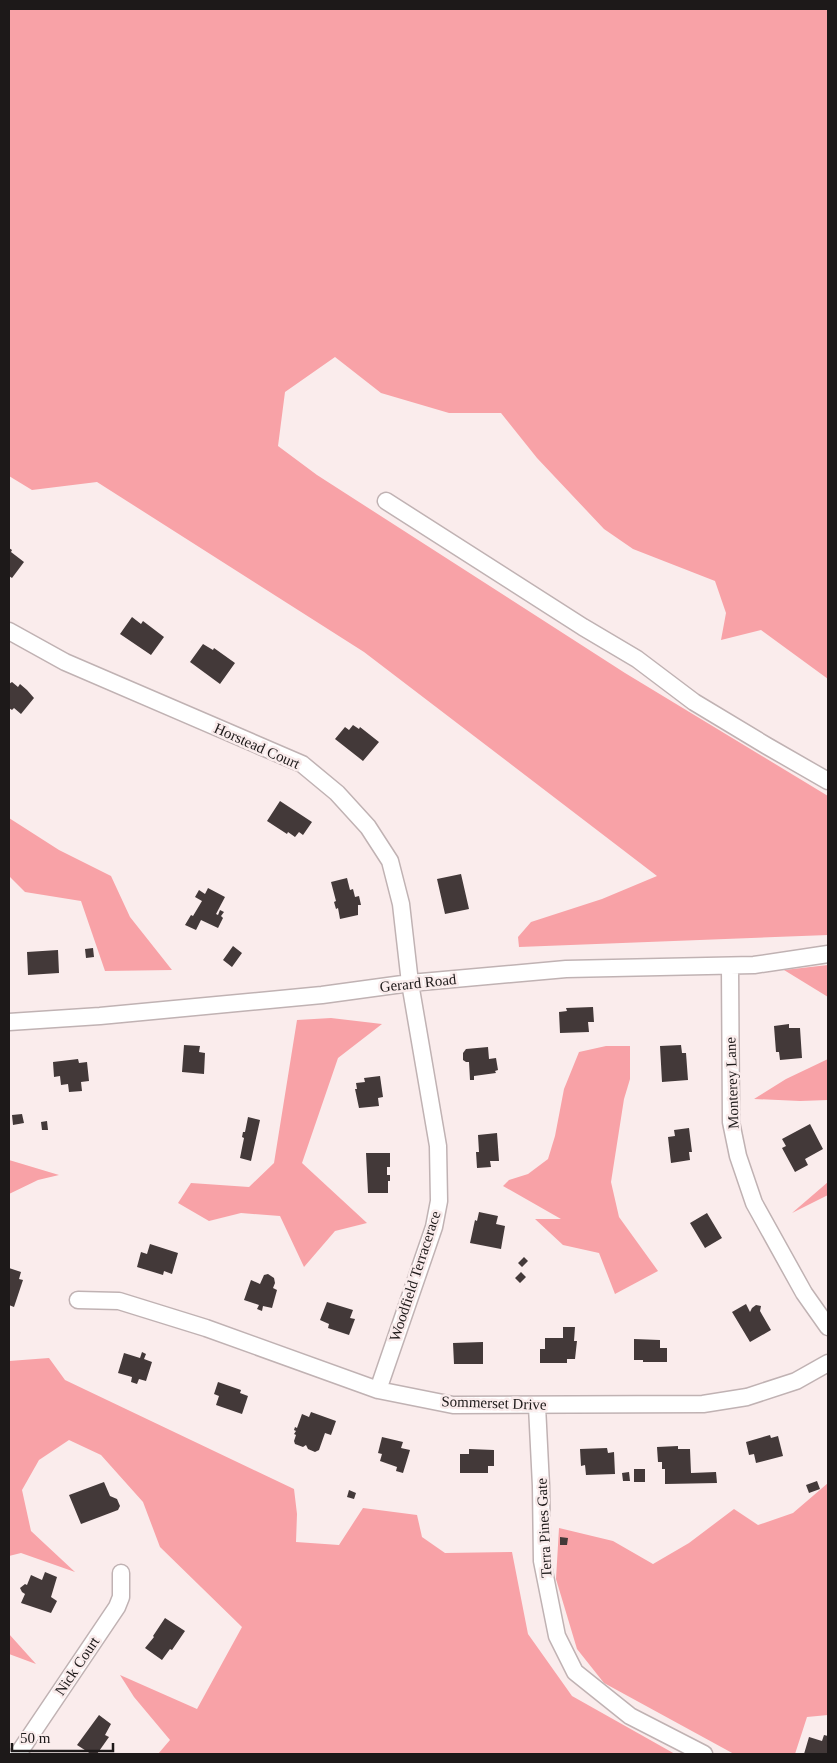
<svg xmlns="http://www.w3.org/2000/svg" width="837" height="1763" viewBox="0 0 837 1763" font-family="'Times New Roman',serif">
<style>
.forest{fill:#f8a2a7}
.building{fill:#433939}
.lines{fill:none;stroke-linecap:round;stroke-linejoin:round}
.minor-casing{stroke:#c0b2b3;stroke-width:19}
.minor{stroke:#fff;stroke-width:16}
.labels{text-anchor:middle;stroke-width:5;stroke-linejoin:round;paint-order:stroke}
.street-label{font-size:15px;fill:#1d1919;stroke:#faecec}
</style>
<rect width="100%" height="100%" fill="#faecec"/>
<path class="forest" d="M 9,9 L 828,9 L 828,679 L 761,630 L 721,640 L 726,613 L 715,581 L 633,549 L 604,529 L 537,458 L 501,413 L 449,413 L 381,393 L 335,357 L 285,392 L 278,446 L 317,475 L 625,673 L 828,796 L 828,935 L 519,947 L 518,937 L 531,922 L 602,899 L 657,876 L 364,652 L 97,482 L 32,490 L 9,476 Z
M 9,818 L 59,850 L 111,876 L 130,917 L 172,970 L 105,971 L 81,901 L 25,892 L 9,876 Z
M 828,965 L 828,997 L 784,970 Z
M 331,1018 L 382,1024 L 338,1058 L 302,1163 L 367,1223 L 335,1231 L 304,1267 L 280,1216 L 241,1213 L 209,1221 L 178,1203 L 191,1183 L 249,1187 L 274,1163 L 297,1020 Z
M 606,1046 L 630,1046 L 630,1079 L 624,1099 L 611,1182 L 619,1217 L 658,1271 L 615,1294 L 599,1253 L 563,1245 L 535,1219 L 561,1219 L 503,1186 L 509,1180 L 528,1174 L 548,1159 L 555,1136 L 564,1089 L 579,1052 Z
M 828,1059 L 828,1100 L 800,1101 L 754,1099 L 786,1079 Z
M 9,1160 L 59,1175 L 38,1180 L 9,1194 Z
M 828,1182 L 828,1195 L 792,1213 Z
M 49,1358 L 65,1380 L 294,1489 L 297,1514 L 296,1542 L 339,1545 L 363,1508 L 417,1515 L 422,1537 L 445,1553 L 512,1552 L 528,1634 L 572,1696 L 675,1754 L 158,1754 L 170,1740 L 134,1697 L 120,1675 L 197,1709 L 242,1627 L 160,1547 L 143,1502 L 101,1455 L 69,1440 L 39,1460 L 22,1490 L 31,1531 L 75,1572 L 21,1553 L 9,1556 L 9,1361 Z
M 828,1483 L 828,1715 L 807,1717 L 795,1754 L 734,1754 L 604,1683 L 577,1649 L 556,1579 L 559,1528 L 613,1541 L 653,1564 L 689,1543 L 734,1509 L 758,1525 L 793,1513 Z
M 9,1634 L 36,1664 L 9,1654 Z"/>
<path class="building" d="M 9,548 L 12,550 L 11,552 L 24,562 L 12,578 L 9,576 Z
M 132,617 L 141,624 L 143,621 L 164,637 L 151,655 L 120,634 Z
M 203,644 L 213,650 L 214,648 L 235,663 L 220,684 L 190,662 Z
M 12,682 L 18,687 L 20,684 L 27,690 L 34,698 L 21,714 L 14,708 L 12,710 L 9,708 L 9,684 Z
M 353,725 L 359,729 L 360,727 L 379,742 L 363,761 L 335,739 L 345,727 L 349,730 Z
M 280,801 L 312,822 L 303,835 L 299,832 L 295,837 L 288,832 L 287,834 L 267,821 Z
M 461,874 L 469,909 L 445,914 L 437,879 Z
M 347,878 L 350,890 L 353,889 L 355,897 L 359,896 L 361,905 L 358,905 L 358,915 L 340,919 L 338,908 L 336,909 L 334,902 L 336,901 L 331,882 Z
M 208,888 L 225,897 L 216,914 L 218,915 L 220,910 L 224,912 L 221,916 L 223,918 L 218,928 L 201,920 L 196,930 L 185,925 L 191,915 L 193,916 L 202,901 L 195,897 L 199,890 L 205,894 Z
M 233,946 L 242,953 L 232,967 L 223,960 Z
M 93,948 L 94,957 L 86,958 L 85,949 Z
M 58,950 L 59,973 L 28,975 L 27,952 Z
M 593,1007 L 594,1022 L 588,1022 L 589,1032 L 560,1033 L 559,1012 L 567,1011 L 566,1008 Z
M 789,1024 L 789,1028 L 800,1028 L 802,1058 L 780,1060 L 779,1052 L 776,1052 L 774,1026 Z
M 184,1045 L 200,1046 L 199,1052 L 205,1053 L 204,1074 L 182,1072 Z
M 681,1045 L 682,1053 L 686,1053 L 688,1080 L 662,1082 L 660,1046 Z
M 488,1047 L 489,1059 L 496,1058 L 498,1070 L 495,1071 L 496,1073 L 474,1076 L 474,1080 L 470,1080 L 469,1062 L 466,1062 L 463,1060 L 463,1053 L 466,1049 Z
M 78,1059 L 79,1063 L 87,1062 L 89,1081 L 81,1082 L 82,1091 L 69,1092 L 68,1084 L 61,1085 L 60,1076 L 54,1077 L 53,1062 Z
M 380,1076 L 383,1097 L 378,1098 L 379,1106 L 359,1108 L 355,1089 L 357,1089 L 356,1083 L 365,1082 L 364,1078 Z
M 22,1114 L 24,1123 L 13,1125 L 12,1115 Z
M 248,1117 L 260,1120 L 251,1161 L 240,1158 L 244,1138 L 242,1137 L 243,1132 L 245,1132 Z
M 47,1121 L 48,1130 L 42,1130 L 41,1122 Z
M 810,1124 L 823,1149 L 805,1159 L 808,1165 L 795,1172 L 782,1148 L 786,1146 L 782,1139 Z
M 689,1128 L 692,1152 L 689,1152 L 690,1160 L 671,1163 L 668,1137 L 675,1136 L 674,1130 Z
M 497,1133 L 499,1161 L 490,1161 L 491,1167 L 477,1168 L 476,1152 L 479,1152 L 478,1135 Z
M 366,1153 L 390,1153 L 390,1167 L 387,1167 L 387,1175 L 390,1175 L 390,1181 L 388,1181 L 388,1193 L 368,1193 Z
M 479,1212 L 498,1216 L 496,1224 L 505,1226 L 501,1249 L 470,1243 L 475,1220 L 477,1221 Z
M 707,1213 L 722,1238 L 705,1248 L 690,1223 Z
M 150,1244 L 178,1253 L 172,1274 L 164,1271 L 163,1275 L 137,1267 L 141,1252 L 147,1254 Z
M 524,1257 L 528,1261 L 522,1267 L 518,1263 Z
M 9,1268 L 21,1272 L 19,1279 L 23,1280 L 14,1307 L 9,1305 Z
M 521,1272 L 526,1277 L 520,1283 L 515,1278 Z
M 268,1274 L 274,1278 L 275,1283 L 273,1288 L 277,1290 L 272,1308 L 263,1306 L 262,1311 L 257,1309 L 259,1305 L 244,1300 L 251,1280 L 260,1284 L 264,1275 Z
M 327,1302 L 353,1310 L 350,1318 L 355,1319 L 349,1335 L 328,1328 L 329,1324 L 320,1320 Z
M 746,1304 L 750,1312 L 752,1308 L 756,1305 L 761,1306 L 760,1311 L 771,1330 L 750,1342 L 732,1312 Z
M 563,1327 L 575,1327 L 574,1341 L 577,1341 L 575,1359 L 567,1359 L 567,1363 L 540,1363 L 540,1349 L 545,1349 L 545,1338 L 563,1338 Z
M 634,1339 L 660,1340 L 660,1348 L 667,1348 L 667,1362 L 643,1362 L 643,1360 L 634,1360 Z
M 483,1342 L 483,1364 L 454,1364 L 453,1343 Z
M 142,1352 L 146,1354 L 144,1359 L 152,1362 L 146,1381 L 139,1379 L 137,1384 L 131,1382 L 132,1377 L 118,1373 L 124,1353 L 140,1358 Z
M 218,1382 L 241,1390 L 240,1393 L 248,1396 L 242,1414 L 216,1405 L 219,1396 L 214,1394 Z
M 311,1412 L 336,1421 L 331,1435 L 325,1433 L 319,1450 L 315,1452 L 308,1449 L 306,1445 L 303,1447 L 295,1444 L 294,1441 L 296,1435 L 294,1434 L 296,1431 L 294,1430 L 295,1427 L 297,1428 L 302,1414 L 309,1417 Z
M 770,1435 L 771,1438 L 778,1436 L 783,1456 L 756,1463 L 754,1454 L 749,1455 L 746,1442 Z
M 382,1437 L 403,1442 L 401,1448 L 410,1450 L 403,1473 L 396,1471 L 397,1467 L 380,1461 L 382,1454 L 378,1453 Z
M 678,1446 L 678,1449 L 690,1449 L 691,1473 L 716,1472 L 717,1483 L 665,1484 L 665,1469 L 662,1469 L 662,1462 L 658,1462 L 657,1447 Z
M 607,1448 L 608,1453 L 614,1452 L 615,1474 L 586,1475 L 585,1465 L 581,1466 L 580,1449 Z
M 469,1449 L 494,1450 L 494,1466 L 488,1466 L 488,1473 L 460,1473 L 460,1454 L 469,1454 Z
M 634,1469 L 645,1469 L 645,1482 L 634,1482 Z
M 629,1472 L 630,1481 L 623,1481 L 622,1473 Z
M 817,1481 L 820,1489 L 809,1493 L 806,1485 Z
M 104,1482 L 110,1496 L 117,1499 L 120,1506 L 118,1510 L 81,1524 L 69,1495 Z
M 349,1490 L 356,1493 L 354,1499 L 347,1497 Z
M 560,1537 L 568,1538 L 567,1545 L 560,1545 Z
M 45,1572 L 57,1577 L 51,1597 L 57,1601 L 51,1613 L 21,1603 L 25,1594 L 22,1592 L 20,1588 L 25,1584 L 27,1585 L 31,1575 L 42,1580 Z
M 165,1618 L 185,1631 L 172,1650 L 170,1649 L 162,1660 L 145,1648 L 154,1637 L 153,1636 Z
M 99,1715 L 111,1724 L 105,1735 L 109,1737 L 97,1754 L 91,1754 L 77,1745 Z
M 824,1735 L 828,1736 L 828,1754 L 804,1754 L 809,1737 L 822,1741 Z"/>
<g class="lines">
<g class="minor-casing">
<path id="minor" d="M 386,501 L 583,627 L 637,659 L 694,702 L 767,746 L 828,781
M 9,631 L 65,662 L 302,764 L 337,793 L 368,827 L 390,861 L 401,904 L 410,983 L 438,1146 L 439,1201 L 434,1227 L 378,1390
M 730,966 L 731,1122 L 738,1156 L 754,1203 L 804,1293 L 828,1327
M 9,1022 L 100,1016 L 322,995 L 410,983 L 566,969 L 754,965 L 828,954
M 78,1300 L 119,1301 L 206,1328 L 378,1390 L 453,1405 L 703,1404 L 747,1397 L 796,1381 L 828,1363
M 537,1406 L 541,1486 L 542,1561 L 557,1636 L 575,1672 L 630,1716 L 704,1754
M 18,1754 L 117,1607 L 121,1597 L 121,1573"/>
</g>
<use href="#minor" class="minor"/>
</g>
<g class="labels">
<g class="street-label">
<text transform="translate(257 746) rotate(24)" y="5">Horstead Court</text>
<text transform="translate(418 983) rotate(-6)" y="5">Gerard Road</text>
<text transform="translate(732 1083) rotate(-92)" y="5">Monterey Lane</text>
<text transform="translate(415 1276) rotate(-72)" y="5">Woodfield Terracerace</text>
<text transform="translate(494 1403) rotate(2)" y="5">Sommerset Drive</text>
<text transform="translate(544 1528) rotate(-93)" y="5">Terra Pines Gate</text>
<text transform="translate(77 1666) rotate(-56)" y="5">Nick Court</text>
</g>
</g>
<rect width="837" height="1763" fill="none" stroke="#1d1919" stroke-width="20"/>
<path d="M12 1743v8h101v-8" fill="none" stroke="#1d1919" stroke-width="2.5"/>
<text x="20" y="1743" font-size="15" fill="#1d1919" stroke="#faecec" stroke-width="4" paint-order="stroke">50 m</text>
</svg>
